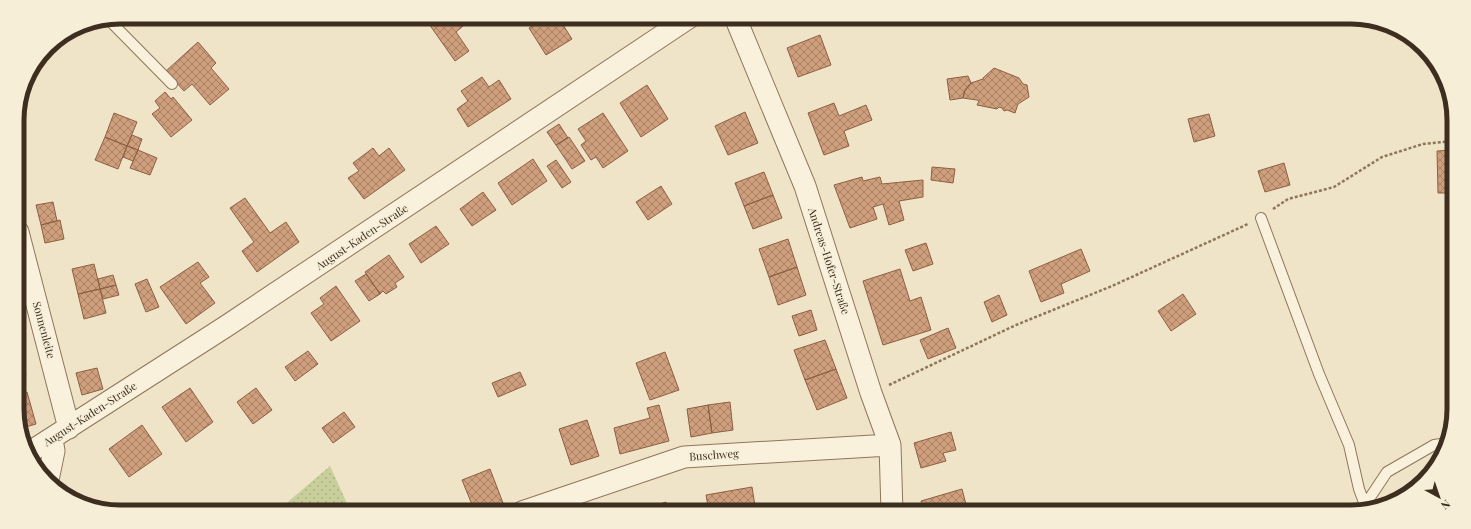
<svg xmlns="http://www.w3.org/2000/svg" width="1471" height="529" viewBox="0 0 1471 529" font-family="'Playfair Display',serif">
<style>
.grass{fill:url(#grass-dots)}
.building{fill:url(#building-cross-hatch);stroke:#8d5f41}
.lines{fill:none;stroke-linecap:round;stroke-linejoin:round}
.lane-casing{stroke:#8d765c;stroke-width:12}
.street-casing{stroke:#8d765c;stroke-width:23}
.path{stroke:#8d765c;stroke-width:2.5;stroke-dasharray:3 2;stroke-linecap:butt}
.lane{stroke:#faf1dc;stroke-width:10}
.street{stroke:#faf1dc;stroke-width:21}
.labels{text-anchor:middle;stroke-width:3;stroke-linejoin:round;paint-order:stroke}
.street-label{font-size:11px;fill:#3d2e20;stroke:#f7eed8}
.rim{fill:none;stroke:#3d2e20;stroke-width:5}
</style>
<defs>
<pattern id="grass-dots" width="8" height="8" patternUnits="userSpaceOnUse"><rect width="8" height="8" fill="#c9cf9b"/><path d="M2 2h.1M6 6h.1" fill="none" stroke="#aeb285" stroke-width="1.8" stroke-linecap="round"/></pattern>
<pattern id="building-cross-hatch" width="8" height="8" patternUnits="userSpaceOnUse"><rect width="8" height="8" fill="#cf9f7d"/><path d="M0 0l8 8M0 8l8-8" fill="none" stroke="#a98266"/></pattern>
</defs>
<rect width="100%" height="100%" fill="#f0e4c8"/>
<path class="grass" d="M 330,466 L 351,512 L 276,512 Z"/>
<path class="building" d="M 439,17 L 457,17 L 463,26 L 456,32 L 469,51 L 455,61 L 429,24 Z
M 546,17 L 558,17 L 572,39 L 546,55 L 529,28 Z
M 820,35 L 831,65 L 798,77 L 787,48 Z
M 198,42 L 216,63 L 211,68 L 229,89 L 210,105 L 192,84 L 184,91 L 166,71 Z
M 994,68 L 1019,78 L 1023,84 L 1027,85 L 1029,97 L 1018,104 L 1015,113 L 1007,110 L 1004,111 L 1002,108 L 999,107 L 997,109 L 977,105 L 979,101 L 977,100 L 963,98 L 965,90 L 971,83 L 983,79 L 983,78 Z
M 968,76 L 971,83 L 965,90 L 963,98 L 950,100 L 947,79 Z
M 482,77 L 489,87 L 499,80 L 511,99 L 468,127 L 457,109 L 468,101 L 461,91 Z
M 647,85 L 668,119 L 641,137 L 620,103 Z
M 165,92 L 171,99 L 173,97 L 192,120 L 171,137 L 152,114 L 160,108 L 155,101 Z
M 834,103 L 839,116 L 866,105 L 872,120 L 844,131 L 849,146 L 824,155 L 808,113 Z
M 745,112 L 758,143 L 728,155 L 715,126 Z
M 114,113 L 137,122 L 127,146 L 105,137 Z
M 603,113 L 628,151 L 603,168 L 596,157 L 591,160 L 581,145 L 586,141 L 578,129 Z
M 1209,114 L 1215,136 L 1194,142 L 1188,119 Z
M 559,124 L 568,138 L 556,145 L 547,132 Z
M 132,135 L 142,139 L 138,150 L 127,146 Z
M 105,137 L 127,146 L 118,169 L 95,160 Z
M 569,137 L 585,161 L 572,169 L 556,145 Z
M 127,146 L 138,150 L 133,161 L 123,157 Z
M 373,148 L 379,156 L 389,148 L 405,170 L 364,199 L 348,178 L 359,171 L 353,163 Z
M 138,150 L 157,158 L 150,175 L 130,168 Z
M 1452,150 L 1452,193 L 1438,193 L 1437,151 Z
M 533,159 L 547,181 L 512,205 L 498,183 Z
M 556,160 L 571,182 L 562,188 L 547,166 Z
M 1284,163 L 1290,185 L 1265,192 L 1258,171 Z
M 932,167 L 955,169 L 953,183 L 931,180 Z
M 764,172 L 773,195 L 744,206 L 735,183 Z
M 862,177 L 863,181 L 880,177 L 882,184 L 923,180 L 923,197 L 899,201 L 904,220 L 889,225 L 883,204 L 873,207 L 877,219 L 850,228 L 834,185 Z
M 661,186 L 672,204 L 648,220 L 636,202 Z
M 483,192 L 496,210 L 472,226 L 460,209 Z
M 773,195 L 782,218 L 753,229 L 744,206 Z
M 245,198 L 270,233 L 286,222 L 299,242 L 257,272 L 242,251 L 254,242 L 230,208 Z
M 53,202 L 57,221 L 41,225 L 36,205 Z
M 60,220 L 64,239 L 45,243 L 41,225 Z
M 436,226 L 449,244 L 421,263 L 409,244 Z
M 788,239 L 797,267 L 769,277 L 759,249 Z
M 926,243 L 933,264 L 913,271 L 905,250 Z
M 1081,249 L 1090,271 L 1061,284 L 1064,293 L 1041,302 L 1029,271 Z
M 389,255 L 404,277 L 395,283 L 397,287 L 386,294 L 383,291 L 380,294 L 365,272 Z
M 198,262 L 209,277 L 200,283 L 215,303 L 186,324 L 160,287 Z
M 94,264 L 100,289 L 78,294 L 72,269 Z
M 797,267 L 806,295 L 778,305 L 769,277 Z
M 900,269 L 910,301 L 921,297 L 931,330 L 883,345 L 863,281 Z
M 366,274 L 380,294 L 369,301 L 355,281 Z
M 113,275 L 116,285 L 100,289 L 98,279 Z
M 147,279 L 159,307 L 146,312 L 135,284 Z
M 116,285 L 119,295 L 103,299 L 100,289 Z
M 336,286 L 360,321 L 331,341 L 311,313 L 324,304 L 320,298 Z
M 100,289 L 106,313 L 84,319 L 78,294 Z
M 1183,294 L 1196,314 L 1171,331 L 1158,311 Z
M 999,295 L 1007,315 L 992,322 L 984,302 Z
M 811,310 L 817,330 L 799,336 L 792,316 Z
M 948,328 L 956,348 L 928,359 L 920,340 Z
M 825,340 L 836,369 L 805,380 L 794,350 Z
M 18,345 L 26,375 L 19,377 Z
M 308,351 L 318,364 L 295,381 L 285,367 Z
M 665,352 L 679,390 L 650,400 L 636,363 Z
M 97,368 L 103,389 L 82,395 L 76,373 Z
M 836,369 L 847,398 L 817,410 L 805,380 Z
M 520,372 L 526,385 L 498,397 L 492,383 Z
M 190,388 L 213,422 L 186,442 L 162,407 Z
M 256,388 L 272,410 L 253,424 L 237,402 Z
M 27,392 L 36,424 L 19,429 L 19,394 Z
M 730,402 L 733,430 L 712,433 L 708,405 Z
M 659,405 L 669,441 L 620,454 L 614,428 L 650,418 L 647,408 Z
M 708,405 L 712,433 L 691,437 L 687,409 Z
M 344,412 L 355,427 L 333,443 L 322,428 Z
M 587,420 L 599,456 L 571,465 L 559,429 Z
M 142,425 L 162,454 L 129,477 L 109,449 Z
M 951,432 L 956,450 L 943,453 L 946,461 L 921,468 L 914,443 Z
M 490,469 L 503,503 L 480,512 L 475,512 L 462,480 Z
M 752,487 L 756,512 L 709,512 L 706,495 Z
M 962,489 L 968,512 L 924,512 L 921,501 Z
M 666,502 L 669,512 L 635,512 Z"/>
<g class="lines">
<g class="lane-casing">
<path id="lane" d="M 108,19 L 172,84
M 1261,218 L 1319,374 L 1349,445 L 1359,489 L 1365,505 L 1365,509
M 1365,505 L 1387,472 L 1434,445 L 1448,443"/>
</g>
<g class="street-casing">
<path id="street" d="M 735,17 L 805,186 L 871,393 L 890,445 L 892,512
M 18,232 L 69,428
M 30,452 L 225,327 L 690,17
M 48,480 L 54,451 L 52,439
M 522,512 L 684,457 L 890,445"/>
</g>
<path class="path" d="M 1273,209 L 1288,199 L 1334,187 L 1382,157 L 1423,144 L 1453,141
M 889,385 L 1016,325 L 1112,286 L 1248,224"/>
<use href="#lane" class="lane"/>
<use href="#street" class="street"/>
</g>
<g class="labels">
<g class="street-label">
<text transform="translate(362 237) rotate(-34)" y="4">August-Kaden-Straße</text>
<text transform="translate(829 261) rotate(72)" y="4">Andreas-Hofer-Straße</text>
<text transform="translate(44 330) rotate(75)" y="4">Sonnenleite</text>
<text transform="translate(90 414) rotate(-33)" y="4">August-Kaden-Straße</text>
<text transform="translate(714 455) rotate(-4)" y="4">Buschweg</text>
</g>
</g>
<path d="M0 0H1471V529H0ZM120 24H1351A96 96 0 0 1 1447 120V409A96 96 0 0 1 1351 505H120A96 96 0 0 1 24 409V120A96 96 0 0 1 120 24Z" fill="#f7eed8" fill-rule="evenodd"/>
<path class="rim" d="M120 24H1351A96 96 0 0 1 1447 120V409A96 96 0 0 1 1351 505H120A96 96 0 0 1 24 409V120A96 96 0 0 1 120 24Z"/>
<g transform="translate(1439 497) rotate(140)" stroke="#f7eed8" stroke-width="3" paint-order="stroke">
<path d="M0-3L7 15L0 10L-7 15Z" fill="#3d2e20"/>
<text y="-6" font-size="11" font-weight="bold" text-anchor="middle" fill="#3d2e20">N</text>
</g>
</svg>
